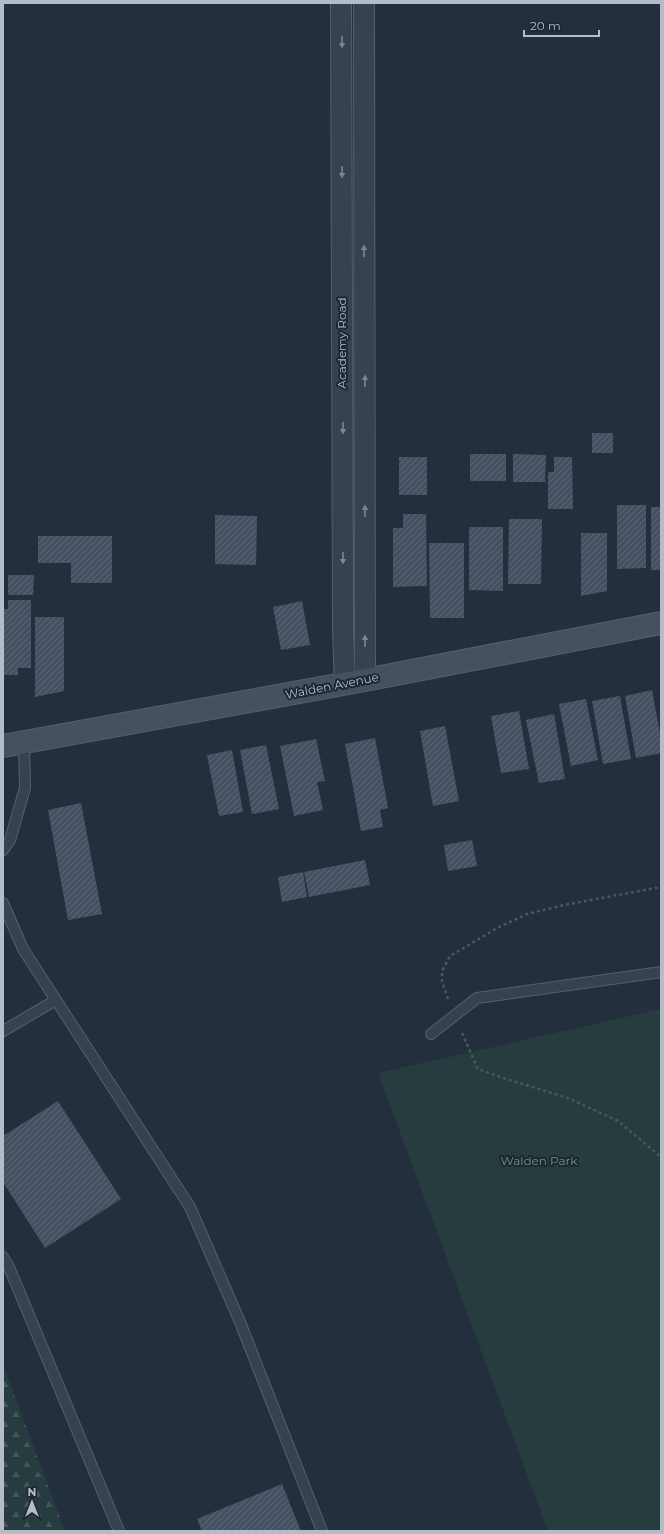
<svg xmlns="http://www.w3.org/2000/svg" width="664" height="1534" viewBox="0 0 664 1534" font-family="Montserrat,sans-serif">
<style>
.green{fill:#263c3f}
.forest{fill:url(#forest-firs)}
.building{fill:url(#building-hatch)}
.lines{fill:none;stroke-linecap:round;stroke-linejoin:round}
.lane-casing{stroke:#565f6c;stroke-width:12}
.street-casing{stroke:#565f6c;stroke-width:22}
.secondary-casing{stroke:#565f6c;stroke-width:24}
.path{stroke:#44595c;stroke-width:2.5;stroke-dasharray:3 3;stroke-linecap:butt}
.lane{stroke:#38414e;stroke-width:10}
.street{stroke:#38414e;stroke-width:20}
.secondary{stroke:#465061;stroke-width:22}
.oneway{fill:#7c8592}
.labels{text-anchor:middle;stroke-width:4;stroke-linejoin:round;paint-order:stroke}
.street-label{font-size:12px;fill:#b4bcc9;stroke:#1d2633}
.park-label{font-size:12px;fill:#6b9a76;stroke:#1d2633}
</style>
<defs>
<pattern id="forest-firs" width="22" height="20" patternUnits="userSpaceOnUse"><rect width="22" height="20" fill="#263c3f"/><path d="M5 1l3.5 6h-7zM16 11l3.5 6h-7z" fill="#435659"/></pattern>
<pattern id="building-hatch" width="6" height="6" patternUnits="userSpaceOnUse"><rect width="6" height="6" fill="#455162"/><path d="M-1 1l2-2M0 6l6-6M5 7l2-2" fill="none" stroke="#5d6877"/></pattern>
</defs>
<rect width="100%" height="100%" fill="#242f3e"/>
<path class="green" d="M 661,1009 L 661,1531 L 548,1531 L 378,1073 Z"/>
<path class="forest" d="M 3,1365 L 65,1531 L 3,1531 Z"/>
<path class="building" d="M 592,433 L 613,433 L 613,453 L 592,453 Z
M 470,454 L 506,454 L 506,481 L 470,481 Z
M 513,454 L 546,455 L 545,482 L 513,482 Z
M 399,457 L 427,457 L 427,495 L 399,495 Z
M 554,457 L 572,457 L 573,509 L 548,509 L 548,472 L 554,472 Z
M 617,505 L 646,505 L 646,568 L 617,569 Z
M 651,507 L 661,507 L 661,570 L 651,570 Z
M 403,514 L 426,514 L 427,586 L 393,587 L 393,528 L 403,528 Z
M 215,515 L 257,516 L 256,565 L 215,564 Z
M 509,519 L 542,519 L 541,584 L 508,584 Z
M 469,527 L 503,527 L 503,591 L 469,590 Z
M 581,533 L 607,533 L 607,591 L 581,596 Z
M 38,536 L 112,536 L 112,583 L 71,583 L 71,563 L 38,563 Z
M 429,543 L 464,543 L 464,618 L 430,618 Z
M 8,575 L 34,575 L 33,595 L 8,595 Z
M 8,600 L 31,600 L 31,668 L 18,668 L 18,675 L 3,675 L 3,609 L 8,609 Z
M 302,601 L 310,645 L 281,650 L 273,607 Z
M 35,617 L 64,617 L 64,691 L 35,697 Z
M 652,690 L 661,739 L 661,753 L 636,758 L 625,696 Z
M 620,696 L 631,759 L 603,764 L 592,701 Z
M 586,699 L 598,760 L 571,766 L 559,704 Z
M 519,711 L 529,769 L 501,773 L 491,716 Z
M 554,714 L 565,779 L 539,783 L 526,720 Z
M 445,726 L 459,801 L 433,806 L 420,731 Z
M 375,738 L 388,808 L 380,810 L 383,827 L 361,831 L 345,744 Z
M 316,739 L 325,781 L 317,782 L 323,810 L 294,816 L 280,746 Z
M 266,745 L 279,809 L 252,814 L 240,750 Z
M 232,750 L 243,812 L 219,816 L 207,755 Z
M 81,803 L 102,914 L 68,920 L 48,810 Z
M 472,840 L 477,866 L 448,871 L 444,845 Z
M 365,860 L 370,885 L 309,897 L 304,872 Z
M 303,872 L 307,897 L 282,902 L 278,877 Z
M 58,1101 L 121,1199 L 45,1248 L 3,1182 L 3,1136 Z
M 282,1484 L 301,1531 L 202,1531 L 197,1519 Z"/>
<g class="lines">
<g class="lane-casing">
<path id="lane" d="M 3,850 L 10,840 L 25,788 L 24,743
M 3,903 L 23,949 L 190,1207 L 240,1322 L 322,1531
M 3,1031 L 56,1000
M 431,1034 L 477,998 L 661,972
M 3,1257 L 9,1267 L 119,1531"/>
</g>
<g class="street-casing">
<path id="street" d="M 341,3 L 343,629 L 345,684
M 364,3 L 365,680"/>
</g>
<g class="secondary-casing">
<path id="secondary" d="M 3,746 L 365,680 L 661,623"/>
</g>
<path class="path" d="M 448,999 L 442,981 L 442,971 L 450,956 L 499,927 L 527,914 L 564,905 L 661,887
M 462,1033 L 478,1069 L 503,1078 L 568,1098 L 618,1121 L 661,1157"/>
<use href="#lane" class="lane"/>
<use href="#street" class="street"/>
<use href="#secondary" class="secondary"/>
</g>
<defs><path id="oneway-solid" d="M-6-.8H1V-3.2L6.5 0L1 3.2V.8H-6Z"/></defs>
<g class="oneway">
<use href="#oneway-solid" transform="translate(342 42) rotate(90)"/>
<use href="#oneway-solid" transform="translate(342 172) rotate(90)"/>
<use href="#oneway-solid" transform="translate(364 251) rotate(-90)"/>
<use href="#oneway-solid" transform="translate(365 381) rotate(-90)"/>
<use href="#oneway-solid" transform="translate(343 428) rotate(90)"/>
<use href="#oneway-solid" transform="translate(365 511) rotate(-90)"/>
<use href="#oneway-solid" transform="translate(343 558) rotate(90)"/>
<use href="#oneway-solid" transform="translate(365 641) rotate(-90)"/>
</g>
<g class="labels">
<g class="street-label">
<text transform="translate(342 343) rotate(-90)" y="4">Academy Road</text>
<text transform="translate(332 686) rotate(-11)" y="4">Walden Avenue</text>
</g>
<g class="park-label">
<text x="539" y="1165">Walden Park</text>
</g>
</g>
<rect width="664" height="1534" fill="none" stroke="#b4bcc9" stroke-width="8"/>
<g transform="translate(32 1502)" stroke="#1d2633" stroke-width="3" paint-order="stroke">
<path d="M0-3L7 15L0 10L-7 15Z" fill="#b4bcc9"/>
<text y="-6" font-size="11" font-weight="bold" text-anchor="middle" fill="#b4bcc9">N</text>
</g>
<path d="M524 30v6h75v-6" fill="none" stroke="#b4bcc9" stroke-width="2"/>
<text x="530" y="30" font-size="12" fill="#b4bcc9" stroke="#1d2633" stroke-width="3" paint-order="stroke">20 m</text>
</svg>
